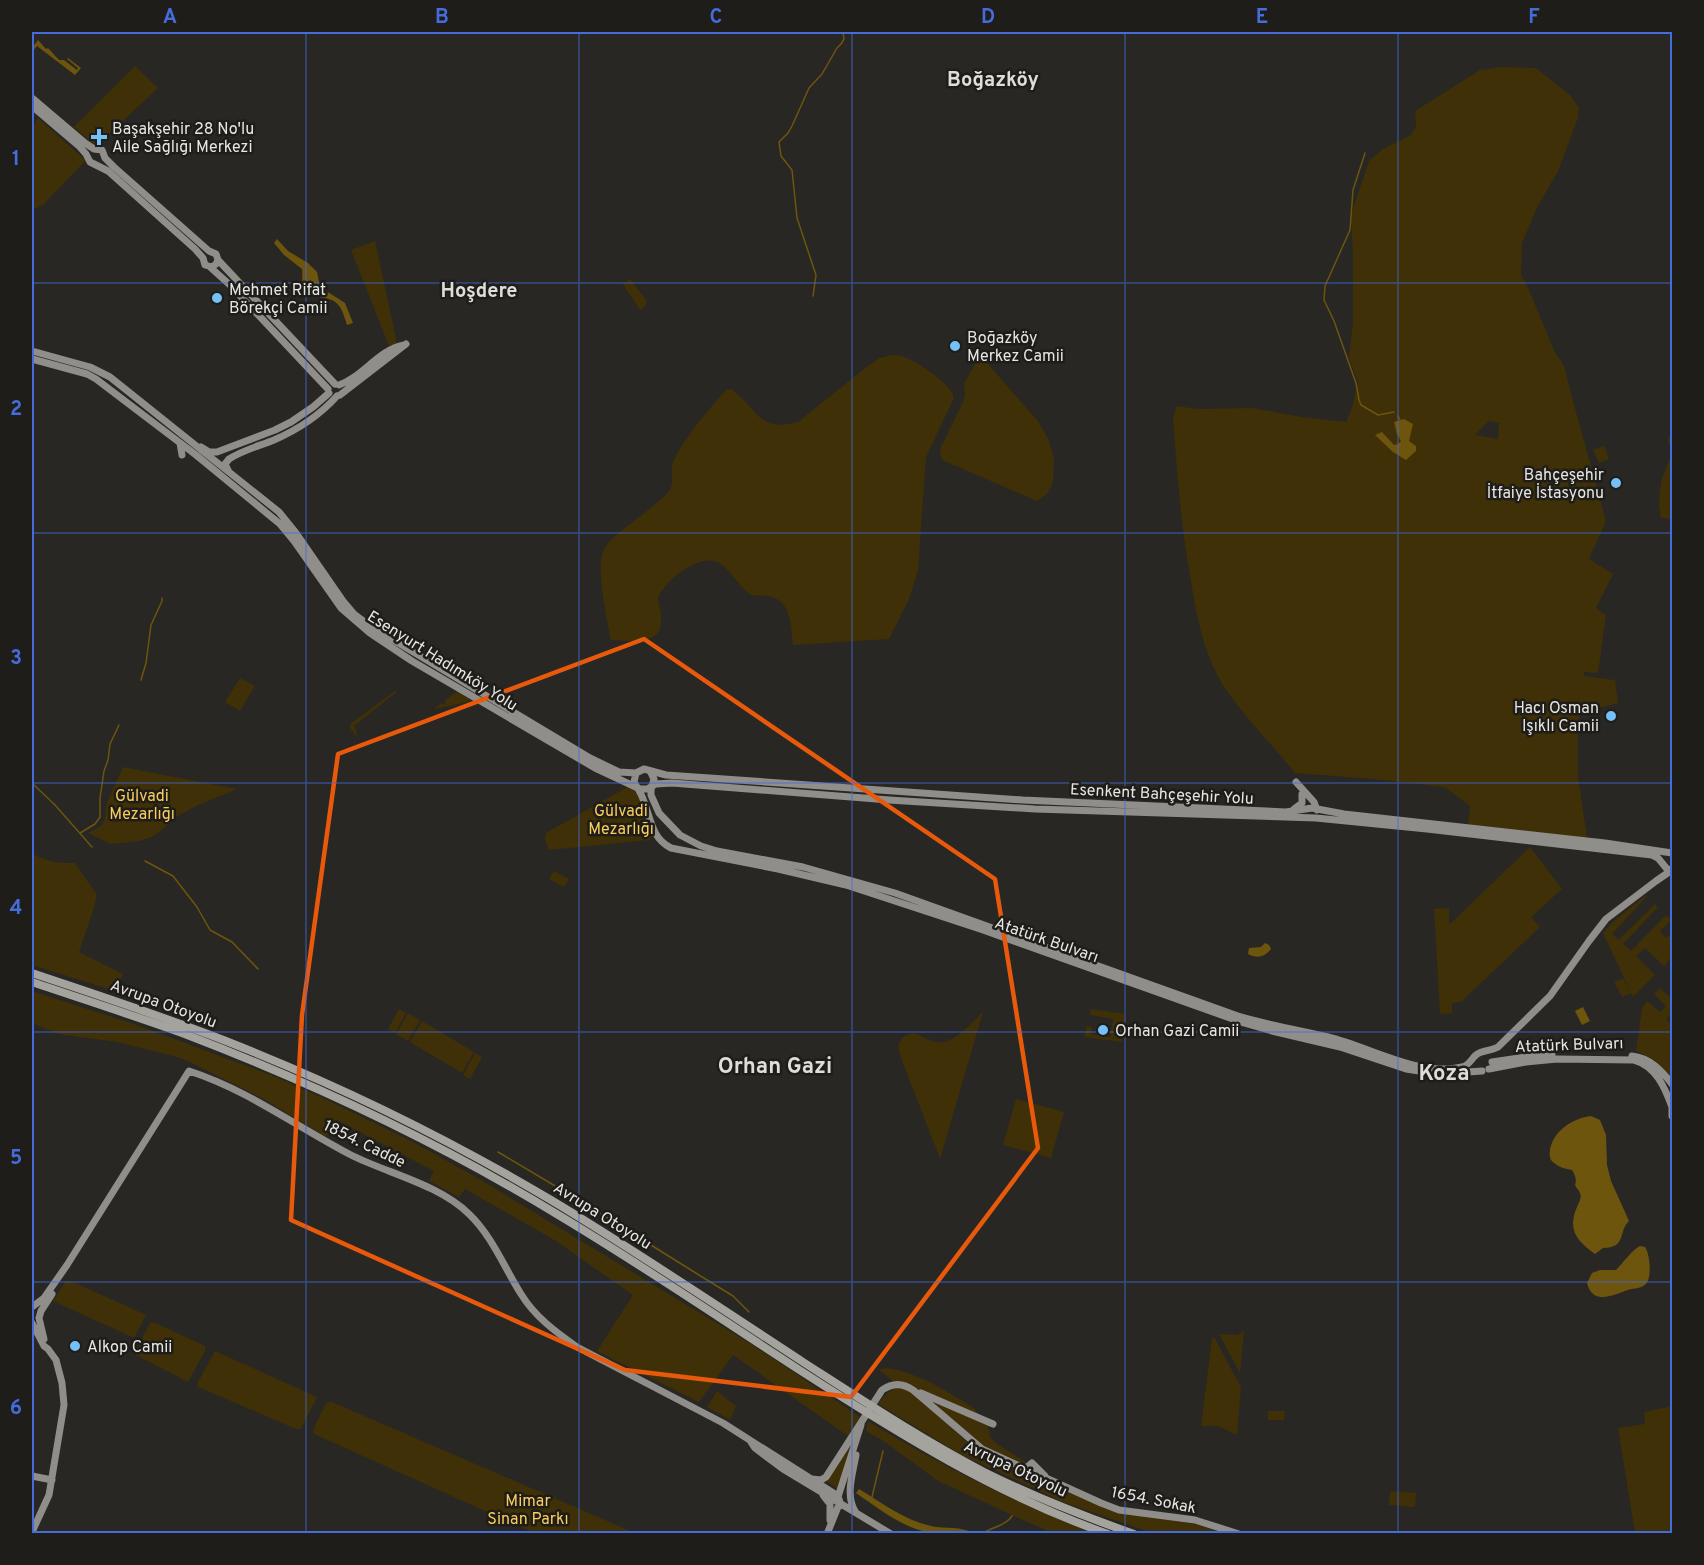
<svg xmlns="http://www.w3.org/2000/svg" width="1704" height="1565" viewBox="0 0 1704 1565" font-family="Overpass,sans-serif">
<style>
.green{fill:#3f3007;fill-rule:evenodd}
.water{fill:#6d550e}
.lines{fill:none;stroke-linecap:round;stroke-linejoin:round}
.stream{stroke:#6d550e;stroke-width:1.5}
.major{stroke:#908e8b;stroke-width:7}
.highway{stroke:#a4a39e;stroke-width:8}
.marked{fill:none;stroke:#e8590c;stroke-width:4.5;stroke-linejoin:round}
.grid{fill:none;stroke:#456cda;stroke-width:1.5;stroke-opacity:0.55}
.poi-dot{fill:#75c0f6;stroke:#1e1d1a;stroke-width:2}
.labels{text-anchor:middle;stroke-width:5;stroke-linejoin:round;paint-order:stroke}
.poi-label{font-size:16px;fill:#e7e6e3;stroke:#1e1d1a;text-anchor:start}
.street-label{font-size:16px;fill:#e7e6e3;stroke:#1e1d1a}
.park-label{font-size:16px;fill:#face5b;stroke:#1e1d1a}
.quarter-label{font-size:20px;font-weight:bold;fill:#dfddd8;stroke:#1e1d1a}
.district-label{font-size:22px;font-weight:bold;fill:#dfddd8;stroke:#1e1d1a}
.neatline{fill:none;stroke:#456cda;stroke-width:2}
.grid-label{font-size:20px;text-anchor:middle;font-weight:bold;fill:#456cda}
</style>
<rect width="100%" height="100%" fill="#282723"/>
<path class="green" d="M 135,66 L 158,88 L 96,146 L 74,127 Z
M 1501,67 L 1536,68 L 1571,96 L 1579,108 L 1578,118 L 1558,171 L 1537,208 L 1522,243 L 1521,275 L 1526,283 L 1554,350 L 1564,366 L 1570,390 L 1606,521 L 1589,559 L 1613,574 L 1596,608 L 1606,615 L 1598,673 L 1584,672 L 1584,676 L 1615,680 L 1618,703 L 1599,708 L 1599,710 L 1589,712 L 1580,712 L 1578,733 L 1578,776 L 1587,838 L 1468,827 L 1470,806 L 1445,787 L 1374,779 L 1295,773 C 1272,744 1245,718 1225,688 C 1204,655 1197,619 1191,581 C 1181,527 1177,472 1173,418 L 1177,406 L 1197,409 L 1252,408 L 1302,417 L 1346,422 L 1352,408 L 1358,382 L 1349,358 L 1353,321 L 1353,254 L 1351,215 L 1369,161 L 1383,149 L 1411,135 L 1416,126 L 1415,111 L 1480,70 ZM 1489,421 L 1499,423 L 1498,439 L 1475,435 Z
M 38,118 L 83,158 L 85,161 L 44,204 L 37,208 L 32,208 L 32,127 Z
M 375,241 L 397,343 L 389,346 L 351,250 Z
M 630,279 L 647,301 L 645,306 L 640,310 L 623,284 Z
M 892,355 C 893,355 901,356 902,356 C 915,360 944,380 951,391 C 954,396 953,395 953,400 L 926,457 L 918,570 L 909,599 L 889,639 L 793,645 C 791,627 792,600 768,596 C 762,595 756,597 750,594 C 739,587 732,572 721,564 C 706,553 680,571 669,582 C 665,586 661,592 658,597 C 659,605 662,617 661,625 C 656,647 627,640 611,640 C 607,619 595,567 604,549 C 611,537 624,529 634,521 C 645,512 660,502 669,491 C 676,481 668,470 674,460 C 685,437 709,409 726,390 L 731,389 C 758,408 757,433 798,422 L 869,365 L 880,358 Z
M 980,355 L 1037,420 L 1048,438 L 1054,458 L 1053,482 L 1047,494 L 1037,501 L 942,460 L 940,453 L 940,449 L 962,404 L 965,396 L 964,384 Z
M 1672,432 L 1672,519 L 1661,518 L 1659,504 L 1660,489 L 1662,478 L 1672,454 L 1668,439 Z
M 1604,446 L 1609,459 L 1599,463 L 1593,450 Z
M 240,678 L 255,686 L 240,711 L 225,702 Z
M 395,691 L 397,692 L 354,726 L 357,731 L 356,732 L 358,735 L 356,736 L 350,728 L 350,724 Z
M 457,692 L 471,699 L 469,702 L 434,709 L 441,703 L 443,705 L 446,702 L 445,700 Z
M 123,767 L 237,789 L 194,807 L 178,816 L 154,836 L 139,841 L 111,844 L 88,833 L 101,826 L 105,819 L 107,803 Z
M 629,786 L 638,793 L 652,832 L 653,836 L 649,840 L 549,850 L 545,839 L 546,833 Z
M 1530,847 L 1562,889 L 1531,917 L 1540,927 L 1462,1001 L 1452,1004 L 1452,1013 L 1440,1014 L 1434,909 L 1449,908 L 1449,925 Z
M 32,853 C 46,862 58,863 75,863 L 97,895 L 94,908 L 79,952 L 123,974 L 115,991 L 32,965 Z
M 554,871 L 569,879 L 564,887 L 549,879 Z
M 1646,895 L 1647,896 L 1612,934 L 1619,940 L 1655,904 L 1658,907 L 1623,944 L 1631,951 L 1666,915 L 1672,920 L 1660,931 L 1666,938 L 1672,933 L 1672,957 L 1664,966 L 1645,948 L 1636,956 L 1655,975 L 1633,997 L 1603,933 L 1612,923 Z
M 1623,978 L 1631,993 L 1622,997 L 1614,982 Z
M 1660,988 L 1672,999 L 1672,1013 L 1666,1019 L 1672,1025 L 1672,1047 L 1670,1049 L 1672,1053 L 1672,1079 C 1662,1065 1651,1057 1636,1051 L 1642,1008 L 1647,1001 L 1660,1012 L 1666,1006 L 1654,994 Z
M 32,991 L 134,1024 L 271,1075 L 325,1099 L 413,1142 L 481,1180 L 751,1344 L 860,1417 L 848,1436 L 733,1355 L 699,1402 L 597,1351 L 633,1295 L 556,1241 L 465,1189 L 459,1197 L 429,1181 L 434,1171 L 337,1120 L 326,1137 L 264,1099 L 190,1062 L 174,1056 L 117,1042 L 58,1034 L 32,1023 Z
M 399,1009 L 406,1013 L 395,1033 L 388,1029 Z
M 1091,1009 L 1125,1014 L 1122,1042 L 1084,1037 L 1087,1026 L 1092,1027 L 1091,1034 L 1110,1037 L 1113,1019 L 1090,1015 Z
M 983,1012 L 940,1159 L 900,1055 L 898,1045 L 903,1037 L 913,1033 C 921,1035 927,1040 935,1042 C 953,1046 971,1023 983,1012 Z
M 408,1013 L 420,1020 L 408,1041 L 396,1034 Z
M 422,1021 L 474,1052 L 462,1073 L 410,1042 Z
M 475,1053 L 482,1057 L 470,1079 L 463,1075 Z
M 1016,1099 L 1064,1112 L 1051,1158 L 1003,1145 Z
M 66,1281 L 71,1281 L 146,1315 L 134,1338 L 53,1301 Z
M 153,1322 L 205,1346 L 205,1351 L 188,1382 L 134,1354 L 150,1323 Z
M 1244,1331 L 1240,1373 L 1219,1334 L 1237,1335 Z
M 1214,1337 L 1241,1387 L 1237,1435 L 1218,1426 L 1201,1426 L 1212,1338 Z
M 215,1351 L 317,1397 L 301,1429 L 296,1429 L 198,1387 L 198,1382 Z
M 886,1368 C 918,1372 947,1391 974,1408 L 978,1414 L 897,1384 L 879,1370 Z
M 901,1386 C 908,1388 914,1394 920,1399 C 942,1416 961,1441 985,1455 L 1117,1511 L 1194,1524 L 1226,1533 L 1152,1533 L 1063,1502 L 960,1454 L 878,1404 C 884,1395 890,1390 901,1386 Z
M 717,1391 L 736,1406 L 730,1420 L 707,1407 Z
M 931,1401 L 988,1425 L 990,1437 L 997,1444 L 1027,1463 L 1027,1465 L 982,1445 Z
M 329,1402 L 332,1402 L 635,1533 L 534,1533 L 314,1434 L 313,1430 L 325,1405 Z
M 1672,1406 L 1672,1529 L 1660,1533 L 1635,1533 L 1618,1428 L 1645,1424 L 1644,1412 Z
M 1268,1411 L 1285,1411 L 1284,1420 L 1268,1420 Z
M 868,1421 C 940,1465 1018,1505 1097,1533 L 1046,1533 L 1045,1530 L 938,1481 L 885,1442 L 866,1431 Z
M 854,1437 L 838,1489 L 826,1481 Z
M 1390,1491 L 1416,1493 L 1415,1507 L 1389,1505 Z"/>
<path class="water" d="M 38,40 L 46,49 L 48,48 L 59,60 L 64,60 L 77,70 L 78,68 L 67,59 L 68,58 L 81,68 L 75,75 L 37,46 L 32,52 L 32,48 Z
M 277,239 L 288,251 L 308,263 L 317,272 L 320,287 L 345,303 L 353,323 L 347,325 C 345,319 343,312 340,307 C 331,293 312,302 304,288 C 301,283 303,275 302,269 L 284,255 L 274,243 Z
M 1404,419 L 1413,424 L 1409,441 L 1416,446 L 1416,451 L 1406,460 L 1393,452 L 1375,435 L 1382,432 L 1394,445 L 1398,444 L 1401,441 L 1397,434 L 1394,422 Z
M 1265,943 L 1269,945 L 1271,949 C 1265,957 1257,959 1248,954 L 1249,948 L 1261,947 Z
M 1583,1007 L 1590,1021 L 1582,1025 L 1575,1011 Z
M 1591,1116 L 1600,1120 L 1606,1135 L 1607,1165 L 1611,1181 L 1629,1221 C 1618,1231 1627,1248 1603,1248 L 1595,1254 C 1577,1241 1567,1230 1577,1207 C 1579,1202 1582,1198 1580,1193 C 1579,1190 1576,1188 1575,1185 C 1577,1179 1575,1175 1572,1170 C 1565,1169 1559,1167 1554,1163 C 1550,1160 1549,1156 1550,1150 C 1553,1131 1573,1118 1591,1116 Z
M 1640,1246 L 1645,1247 C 1650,1254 1652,1277 1646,1284 C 1641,1289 1634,1288 1628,1290 C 1613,1295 1593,1306 1587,1283 L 1592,1273 L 1600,1270 L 1616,1270 C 1623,1263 1633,1249 1640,1246 Z
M 859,1489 C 882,1503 904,1520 931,1526 C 945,1529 961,1526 973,1533 C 959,1534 944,1535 931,1533 C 903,1528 879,1509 856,1493 Z"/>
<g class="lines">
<path class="stream" d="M 1365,153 L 1353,190 L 1350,230 L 1325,286 L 1324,300 L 1334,321 L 1356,383 L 1359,400 L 1361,405 L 1378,415 L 1394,412
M 813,296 L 816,275 L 797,218 L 792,170 L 781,156 L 779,142 L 788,133 L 792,126 L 809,88 L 822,74 L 837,48 L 841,44 L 844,39 L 843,32
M 1398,416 L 1400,420
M 141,680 L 146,663 L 151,625 L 162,601 L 162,598
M 32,783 L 55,805 L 92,847
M 80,833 L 95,824 L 100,817 L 100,798 L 104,771 L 108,760 L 110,744 L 119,725
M 145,861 L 173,876 L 197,907 L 210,930 L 232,942 L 258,969
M 498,1152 L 582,1202 L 691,1270 L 733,1296 L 749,1312
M 872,1497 L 883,1451
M 982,1534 C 991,1527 1006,1526 1012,1516"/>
<path class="major" d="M 32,98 L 85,143 L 94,149 L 102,150 L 105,158 L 114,167 L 209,251 L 216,254 L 218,260 L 335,384
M 32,106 L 79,146 L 86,154 L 90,162 L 108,171 L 195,249 L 203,258 L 205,265 L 212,267 L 216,264 L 218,260
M 210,267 L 230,285 L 328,389
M 32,351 L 90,367 L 110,377 L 279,512 L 296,533 L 343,601 L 354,614 L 370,626 L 590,758 L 619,772 L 636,773 L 644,769 L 666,775 L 1023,800 L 1286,812 L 1312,808 L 1344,814 L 1605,843 L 1672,853
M 32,359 L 87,374 L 96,379 L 196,455 L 280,524 L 294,541 L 341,608 L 370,633 L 412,661 L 595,768 L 640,789 L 647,789 L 656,784 L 672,783 L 889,800 L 1035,809 L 1316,818 L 1427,829 L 1652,855 L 1658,858 L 1667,869 L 1672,870
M 339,385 C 363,377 378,350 404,345
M 340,395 L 406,344
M 180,443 L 182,455
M 201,447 L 209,452 L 217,452 L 275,430 L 291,422 L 313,407 L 329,393
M 229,472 L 225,464 L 229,459 C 243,450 259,446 274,440 C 297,430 320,415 337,396
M 650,771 L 654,779 L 651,790 L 651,795 L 659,813 L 680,835 L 701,846 L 717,851 L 803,867 L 895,893 L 1238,1016 C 1268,1025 1298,1030 1328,1037 C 1370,1047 1418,1077 1462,1067 C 1470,1065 1471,1059 1476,1055 C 1482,1050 1491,1051 1498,1047 L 1550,996 L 1589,941 L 1606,919 L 1656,881 L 1672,870
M 636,773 L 634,782 C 637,787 641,793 643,799 C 651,818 651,838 671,848 L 778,869 L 846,885 L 983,930 L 1244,1023 L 1272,1031 L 1340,1047 L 1406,1069 L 1439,1074 L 1482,1071
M 1296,782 L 1314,802 L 1317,810
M 1294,809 L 1302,803 L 1302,794
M 1632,1056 C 1650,1058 1661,1070 1672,1084
M 1492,1062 L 1526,1057 L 1552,1055
M 1489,1069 L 1526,1062 L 1557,1059 L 1634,1060 C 1656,1066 1665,1088 1672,1107
M 1672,1107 L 1672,1116
M 32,1307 L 44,1298 L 67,1265 L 189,1071 C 248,1090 297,1127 351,1155 C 389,1174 438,1184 469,1214 C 492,1236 504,1267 521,1294 C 535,1317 556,1332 577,1347 L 723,1423 L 838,1496 L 840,1502 L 827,1534
M 39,1318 L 41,1311 L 52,1294
M 39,1318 L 44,1339
M 32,1323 L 44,1346 L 48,1349 L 56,1360 L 62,1383 L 64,1405 L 49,1495 L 32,1532
M 921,1393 L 993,1424
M 751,1442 L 755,1448 L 783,1469 L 891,1534
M 1025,1469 L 1032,1463 L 1045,1476
M 32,1476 L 52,1480
M 812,1479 L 821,1480 L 826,1477 L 882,1390 C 892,1383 903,1383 913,1390 L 982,1449 L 1101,1503 L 1119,1510 L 1195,1520 L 1239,1534
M 823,1495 L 830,1504 L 830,1520
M 837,1500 L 861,1425
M 855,1511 C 845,1495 853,1473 856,1455"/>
<path class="highway" d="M 32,973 C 97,995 162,1016 226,1041 C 338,1085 447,1138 551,1200 C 636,1251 719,1307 803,1362 C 862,1400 921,1439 984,1472 C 1032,1496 1083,1516 1134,1534
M 32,982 C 82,999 132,1015 182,1033 C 313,1083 440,1143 560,1216 C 642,1265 721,1319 801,1371 C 899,1434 997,1495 1108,1534"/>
</g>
<path class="marked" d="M 644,639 L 995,879 L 1038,1148 L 851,1397 L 625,1370 L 291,1220 L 302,1015 L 338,754 Z"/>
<path class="grid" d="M 306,32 L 306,1534M 579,32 L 579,1534M 852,32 L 852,1534M 1125,32 L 1125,1534M 1398,32 L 1398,1534M 32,283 L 1672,283M 32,533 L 1672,533M 32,783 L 1672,783M 32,1032 L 1672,1032M 32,1282 L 1672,1282"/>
<g class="poi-dot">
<path d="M96 128h6v6h6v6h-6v6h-6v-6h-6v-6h6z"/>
<circle cx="217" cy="298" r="6"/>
<circle cx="955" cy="346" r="6"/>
<circle cx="1616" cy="483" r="6"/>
<circle cx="1611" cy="716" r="6"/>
<circle cx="1103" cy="1030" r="6"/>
<circle cx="75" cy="1346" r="6"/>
</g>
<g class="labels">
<g class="poi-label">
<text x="112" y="134">Başakşehir 28 No'lu<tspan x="112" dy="18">Aile Sağlığı Merkezi</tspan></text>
<text x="229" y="295">Mehmet Rifat<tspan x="229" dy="18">Börekçi Camii</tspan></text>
<text x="967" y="343">Boğazköy<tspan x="967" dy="18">Merkez Camii</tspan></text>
<text x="1604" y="480" text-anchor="end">Bahçeşehir<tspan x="1604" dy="18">İtfaiye İstasyonu</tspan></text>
<text x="1599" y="713" text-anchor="end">Hacı Osman<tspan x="1599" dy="18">Işıklı Camii</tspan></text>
<text x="1115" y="1036">Orhan Gazi Camii</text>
<text x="87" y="1352">Alkop Camii</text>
</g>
<g class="street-label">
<text transform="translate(443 660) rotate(32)" y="6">Esenyurt Hadımköy Yolu</text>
<text transform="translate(1162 793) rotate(3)" y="6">Esenkent Bahçeşehir Yolu</text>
<text transform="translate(1047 939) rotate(19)" y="6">Atatürk Bulvarı</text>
<text transform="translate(164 1003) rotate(20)" y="6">Avrupa Otoyolu</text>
<text transform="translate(1569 1044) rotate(-2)" y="6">Atatürk Bulvarı</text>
<text transform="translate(365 1143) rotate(26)" y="6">1854. Cadde</text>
<text transform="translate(603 1215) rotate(32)" y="6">Avrupa Otoyolu</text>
<text transform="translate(1016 1468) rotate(25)" y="6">Avrupa Otoyolu</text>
<text transform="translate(1154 1499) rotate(11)" y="6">1654. Sokak</text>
</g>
<g class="park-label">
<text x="142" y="801">Gülvadi<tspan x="142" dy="18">Mezarlıḡı</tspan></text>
<text x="621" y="816">Gülvadi<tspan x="621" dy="18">Mezarlığı</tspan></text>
<text x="528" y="1506">Mimar<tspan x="528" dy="18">Sinan Parkı</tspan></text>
</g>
<g class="quarter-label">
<text x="993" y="86">Boğazköy</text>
<text x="479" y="297">Hoşdere</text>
</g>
<g class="district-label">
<text x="775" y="1073">Orhan Gazi</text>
<text x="1444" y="1080">Koza</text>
</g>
</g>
<rect width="1704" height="1565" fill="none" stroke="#1e1d1a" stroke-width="66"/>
<rect x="33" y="33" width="1638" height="1499" class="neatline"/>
<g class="grid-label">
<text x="170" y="23">A</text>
<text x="442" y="23">B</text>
<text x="716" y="23">C</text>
<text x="988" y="23">D</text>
<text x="1262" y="23">E</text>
<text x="1534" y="23">F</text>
<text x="16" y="165">1</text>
<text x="16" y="415">2</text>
<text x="16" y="664">3</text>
<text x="16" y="914">4</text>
<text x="16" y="1164">5</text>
<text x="16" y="1414">6</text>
</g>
</svg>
